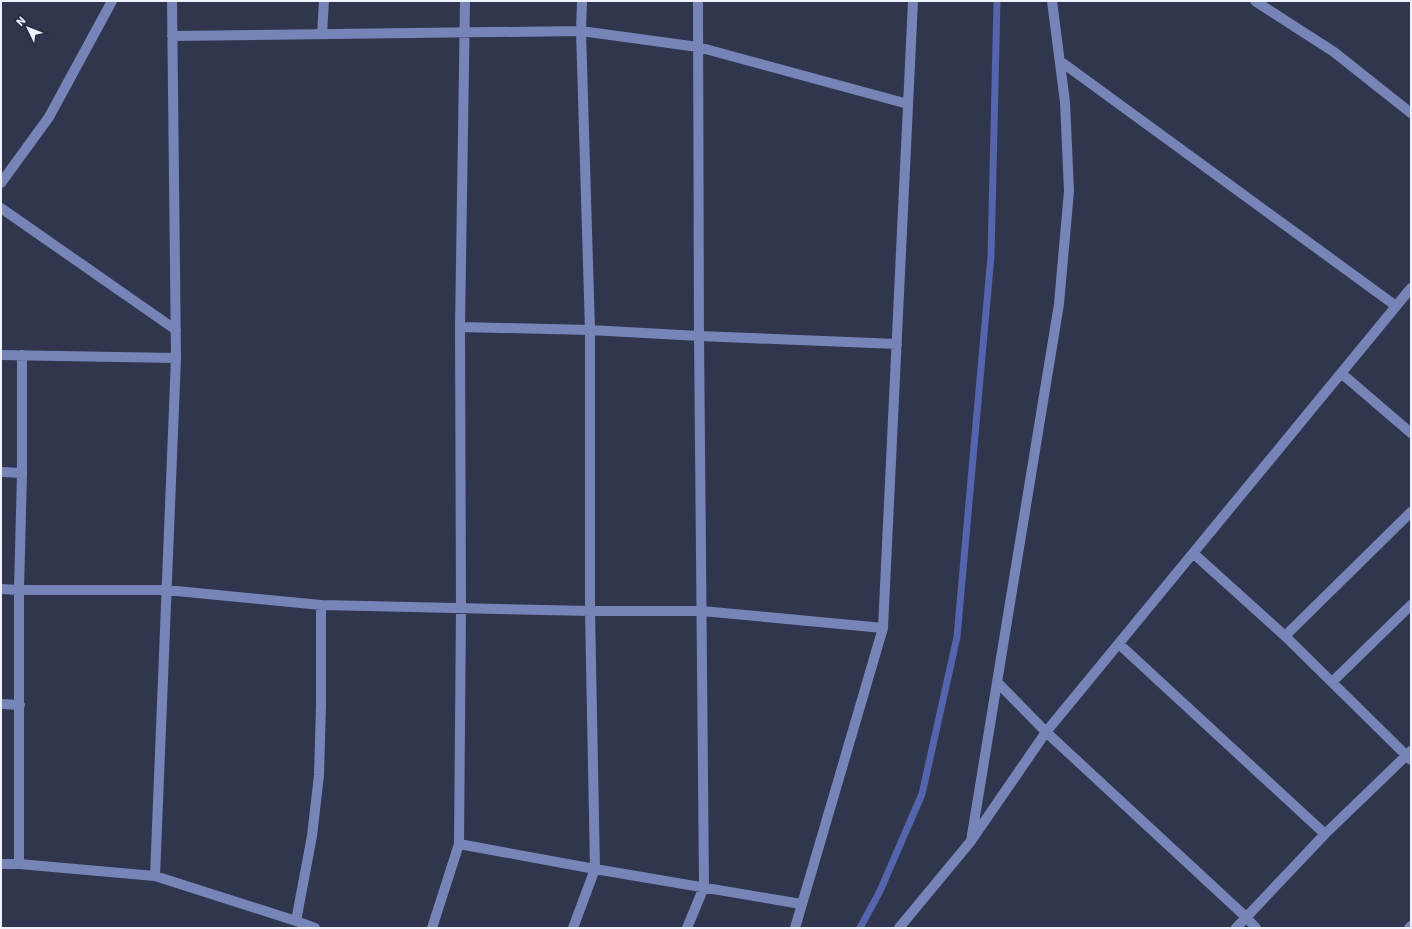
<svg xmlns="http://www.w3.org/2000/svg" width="1412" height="929" viewBox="0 0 1412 929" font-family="'IBM Plex Sans',sans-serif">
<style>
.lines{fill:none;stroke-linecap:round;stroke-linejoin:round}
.stream{stroke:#5464ad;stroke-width:7}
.minor{stroke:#7684b7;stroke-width:10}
</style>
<rect width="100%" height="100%" fill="#30364d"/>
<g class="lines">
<path class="stream" d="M 860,928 L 880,891 L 922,794 L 957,637 L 991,256 L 997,1"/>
<path class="minor" d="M 1255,1 L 1334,52 L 1411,113
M 322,34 L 324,1
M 172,36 L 581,31 L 698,47 L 908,104
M 1060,61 L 1396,306
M 1,183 L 49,117 L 112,1
M 1,208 L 176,330
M 460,327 L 590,330 L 699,336 L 897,344
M 1,355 L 176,358
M 1341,373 L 1411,433
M 1,472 L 22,473
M 1193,553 L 1285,636 L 1411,760
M 1,589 L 19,590 L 166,590 L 321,605 L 590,611 L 702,611 L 883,628
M 1285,636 L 1411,512
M 1119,644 L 1325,834
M 997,682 L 1046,732 L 1246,917 L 1256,928
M 1332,682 L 1411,605
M 1,704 L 20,705
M 971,841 L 1059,304 L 1069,191 L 1065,102 L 1052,1
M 459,844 L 595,869 L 801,904
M 1,864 L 19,864 L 155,876 L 296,921 L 315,928
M 19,864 L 19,590 L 22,473 L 22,355
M 155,876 L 176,358 L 172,1
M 296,921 L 312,836 L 319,775 L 321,706 L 321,605
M 432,928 L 459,844 L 461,608 L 460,327 L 465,1
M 573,928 L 595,869 L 590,611 L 590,330 L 581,31 L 582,1
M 687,928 L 704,887 L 699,336 L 698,1
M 795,928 L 883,628 L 913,1
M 899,928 L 971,841 L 1046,732 L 1411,288
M 1236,928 L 1325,834 L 1411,751
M 1409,928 L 1411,926"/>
</g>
<rect width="1412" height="929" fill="none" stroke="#eef1fe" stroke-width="4"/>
<g transform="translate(28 28) rotate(313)" stroke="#262c42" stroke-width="3" paint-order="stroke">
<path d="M0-3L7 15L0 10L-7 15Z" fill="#eef1fe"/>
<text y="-6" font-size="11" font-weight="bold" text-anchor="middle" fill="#eef1fe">N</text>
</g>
</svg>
